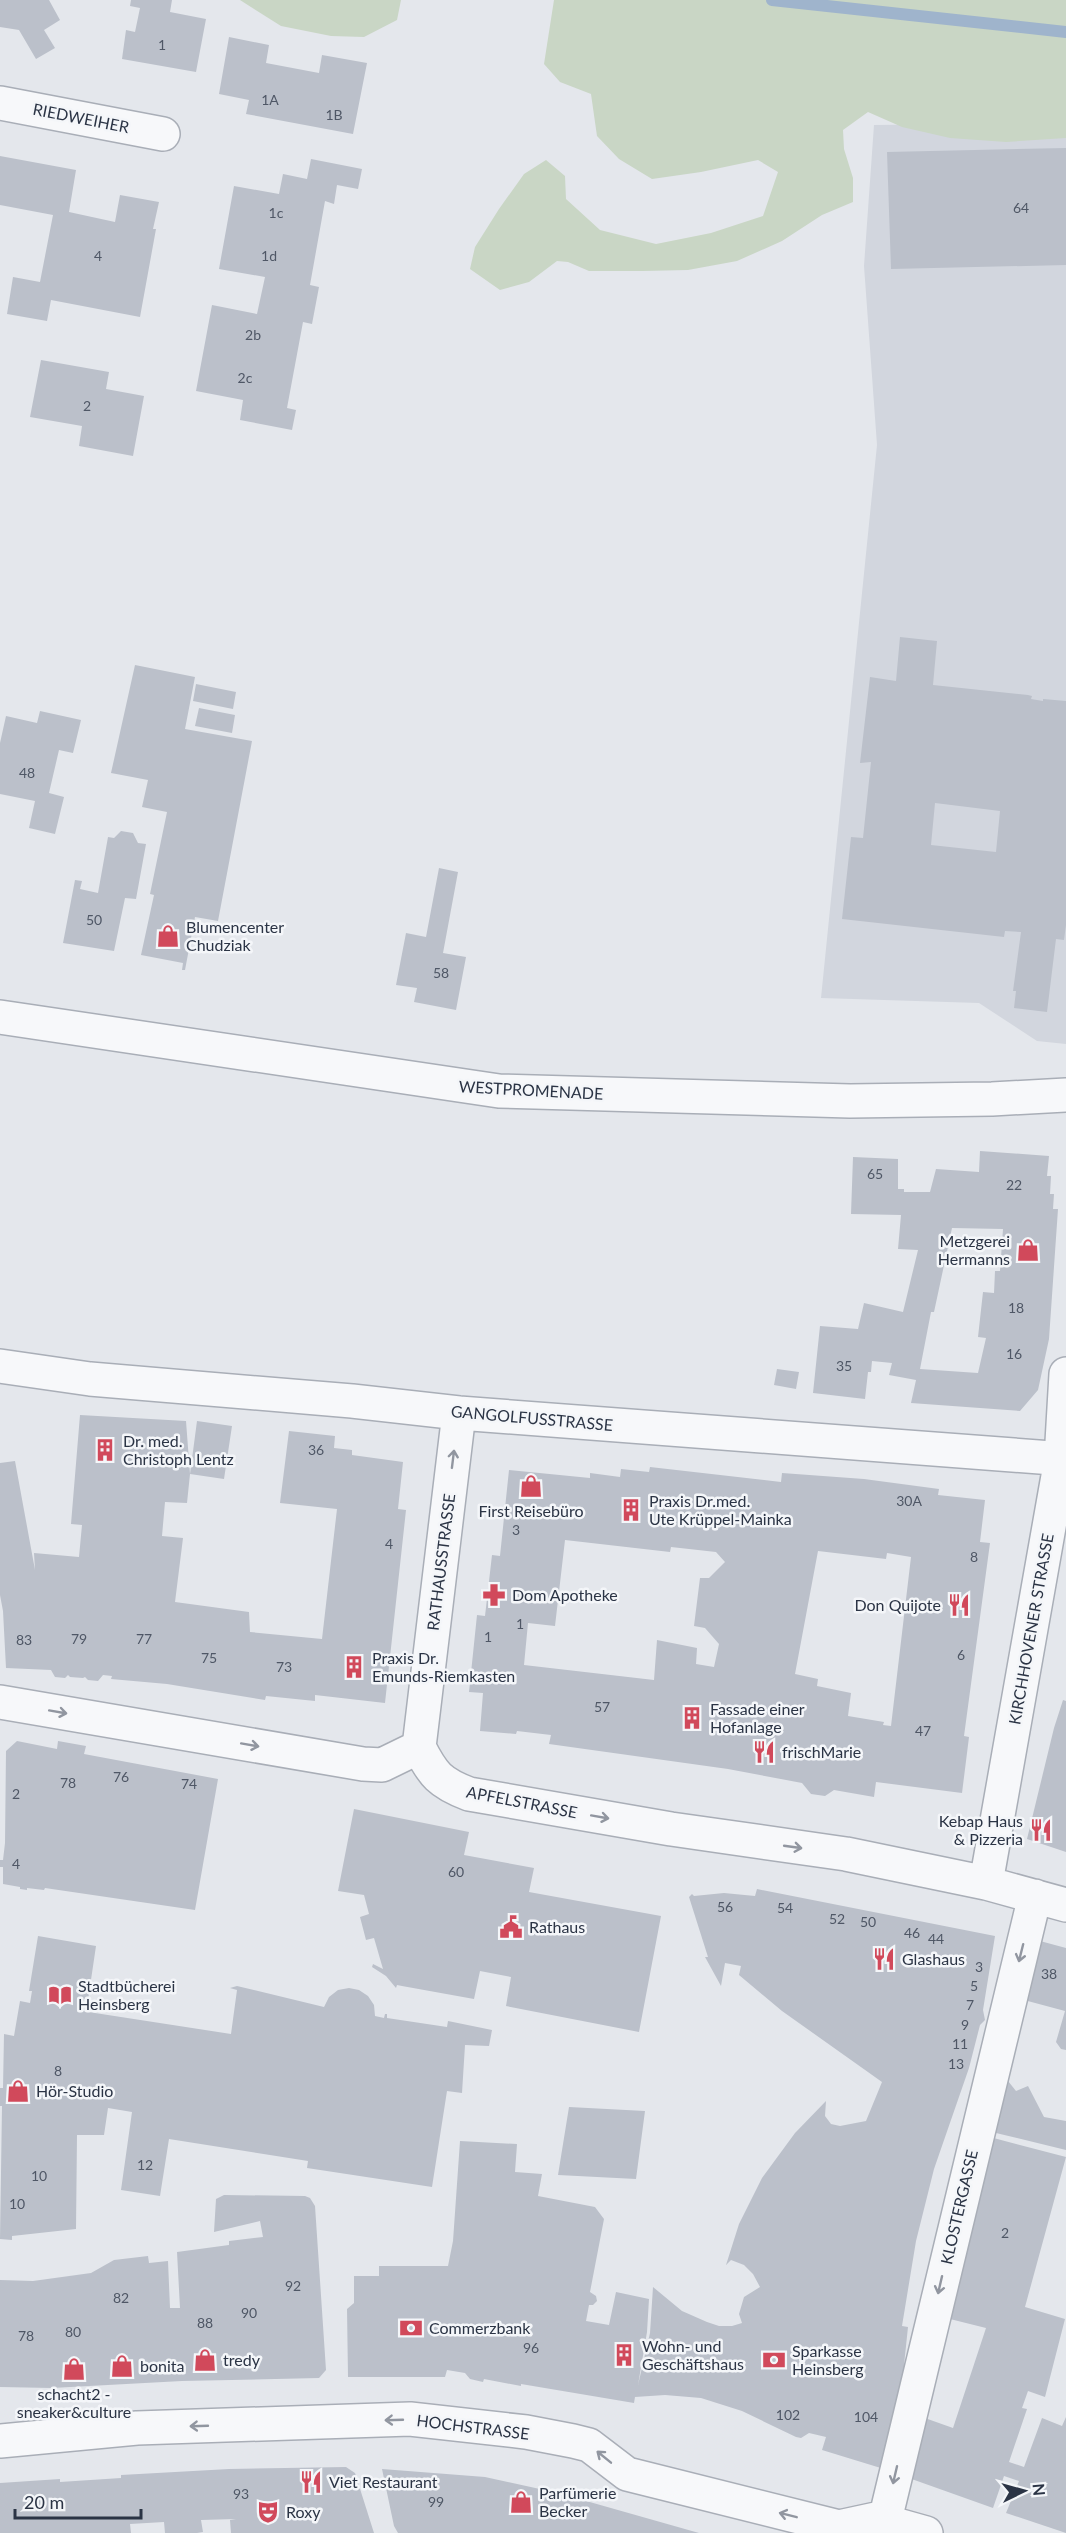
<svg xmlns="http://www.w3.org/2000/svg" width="1066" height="2533" viewBox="0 0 1066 2533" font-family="Lato,sans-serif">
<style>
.built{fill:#d2d6de}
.green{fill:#c9d6c5}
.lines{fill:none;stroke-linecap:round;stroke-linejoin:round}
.stream{stroke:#9fb4cc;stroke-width:12}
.building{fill:#bbc0ca;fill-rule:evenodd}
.minor-casing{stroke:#a9aeb7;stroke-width:36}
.minor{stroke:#f7f8fa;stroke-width:33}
.oneway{stroke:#9196a0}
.labels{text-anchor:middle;stroke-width:5;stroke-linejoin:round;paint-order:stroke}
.number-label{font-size:14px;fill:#4f5766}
.street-label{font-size:16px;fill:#2b3445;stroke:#f4f6f9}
.poi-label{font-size:16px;fill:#2b3445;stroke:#f4f6f9;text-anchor:start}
</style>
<rect width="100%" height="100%" fill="#e4e7ec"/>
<path class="built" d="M 1066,123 L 1066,1044 L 1037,1041 L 979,1003 L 821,998 L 877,445 L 864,266 L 874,125 Z"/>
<path class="green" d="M 240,0 L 401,0 L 397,20 L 364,37 L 331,36 L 281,26 Z
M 554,0 L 1066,0 L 1066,138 L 1006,142 L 950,138 L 902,127 L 868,112 L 843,130 L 844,149 L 853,178 L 853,202 L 822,215 L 782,241 L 737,261 L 688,270 L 643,271 L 589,271 L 568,262 L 557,261 L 529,282 L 500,290 L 470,269 L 475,247 L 499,209 L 524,174 L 546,160 L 565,176 L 566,199 L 600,230 L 656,244 L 711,233 L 763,216 L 778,172 L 758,160 L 701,172 L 652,179 L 619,159 L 597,136 L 591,94 L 560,82 L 544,64 Z"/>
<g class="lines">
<path class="stream" d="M 772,0 L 1066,32"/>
</g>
<path class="building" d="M 0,0 L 49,0 L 60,20 L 44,30 L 55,48 L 36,59 L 19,30 L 0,27 Z
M 131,0 L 172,0 L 170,12 L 206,19 L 196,72 L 122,59 L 126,30 L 135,32 L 140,8 L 130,6 Z
M 229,37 L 269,45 L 266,63 L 319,73 L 322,55 L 367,63 L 353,134 L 246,114 L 249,100 L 219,94 Z
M 1066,148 L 1066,265 L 891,269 L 887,152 Z
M 0,156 L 76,170 L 69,212 L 115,222 L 120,195 L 159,202 L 153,229 L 156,229 L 140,317 L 51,300 L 47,321 L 7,314 L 13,277 L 40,282 L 53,215 L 0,205 Z
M 311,159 L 362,169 L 358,189 L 337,185 L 334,204 L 325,201 L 310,285 L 319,287 L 312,324 L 303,322 L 287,408 L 296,410 L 292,430 L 240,420 L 243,400 L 196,391 L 212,305 L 257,314 L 265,277 L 219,269 L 234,186 L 279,194 L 283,174 L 307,179 Z
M 41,360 L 109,372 L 106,389 L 144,396 L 133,456 L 79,446 L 82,426 L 30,417 Z
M 900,637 L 937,641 L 933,685 L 1028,695 L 1032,696 L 1031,699 L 1043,701 L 1043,699 L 1066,701 L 1066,925 L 1064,940 L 1056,939 L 1047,1012 L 1014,1008 L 1016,991 L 1013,991 L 1021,932 L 1005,931 L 1004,937 L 842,919 L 851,837 L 863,838 L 871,762 L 860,763 L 870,677 L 896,681 ZM 935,803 L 1000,811 L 996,852 L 931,845 Z
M 135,665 L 195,677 L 185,729 L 252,741 L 218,921 L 195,917 L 185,970 L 182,970 L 183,963 L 141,955 L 154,895 L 150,894 L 167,812 L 142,807 L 148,780 L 111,773 Z
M 196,684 L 236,692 L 233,709 L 193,701 Z
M 199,708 L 235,715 L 232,733 L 195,726 Z
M 40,711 L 81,720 L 73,753 L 59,750 L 49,793 L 64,797 L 55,834 L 29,828 L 35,801 L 0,794 L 0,743 L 6,716 L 37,723 Z
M 121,831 L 133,833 L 138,843 L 146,844 L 136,899 L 125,898 L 114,951 L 63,943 L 75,880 L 82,881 L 80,889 L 98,893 L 108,837 L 114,838 Z
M 439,868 L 458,872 L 443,953 L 466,957 L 456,1010 L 414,1002 L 417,988 L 396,985 L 406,933 L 426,937 Z
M 980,1151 L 1049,1156 L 1047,1176 L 1051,1176 L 1050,1194 L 1054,1194 L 1053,1209 L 1058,1209 L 1049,1339 L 1038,1390 L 1020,1411 L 911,1403 L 916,1380 L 889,1375 L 892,1363 L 872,1361 L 871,1372 L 868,1372 L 865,1399 L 813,1393 L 820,1326 L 858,1329 L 864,1303 L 903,1312 L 918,1250 L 898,1249 L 901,1215 L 851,1214 L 853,1157 L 898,1159 L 898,1189 L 904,1189 L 904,1192 L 930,1192 L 936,1169 L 979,1172 ZM 952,1228 L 1003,1229 L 1000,1271 L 995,1271 L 994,1293 L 983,1292 L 978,1337 L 986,1338 L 978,1373 L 920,1369 L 931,1312 L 934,1312 Z
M 777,1369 L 799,1372 L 796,1389 L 774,1385 Z
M 80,1415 L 186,1421 L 190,1474 L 197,1421 L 232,1426 L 224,1479 L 190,1474 L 187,1503 L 165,1502 L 162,1536 L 183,1538 L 175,1602 L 249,1612 L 250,1632 L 322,1639 L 337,1509 L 280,1503 L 289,1431 L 335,1436 L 334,1448 L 352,1450 L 352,1455 L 403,1462 L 398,1509 L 406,1510 L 385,1703 L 315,1695 L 315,1701 L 266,1696 L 265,1700 L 167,1684 L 111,1679 L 112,1676 L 103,1675 L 98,1681 L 88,1680 L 85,1677 L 83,1678 L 70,1677 L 68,1675 L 65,1678 L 55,1677 L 51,1670 L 6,1668 L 3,1611 L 0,1595 L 0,1463 L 15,1461 L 35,1570 L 34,1553 L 79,1557 L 82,1525 L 71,1524 Z
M 650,1467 L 781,1482 L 782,1473 L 864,1479 L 939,1489 L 938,1495 L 985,1500 L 980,1542 L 990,1543 L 964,1736 L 969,1737 L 962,1793 L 876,1782 L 874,1797 L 834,1790 L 825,1796 L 811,1794 L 802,1783 L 728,1769 L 549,1744 L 551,1735 L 517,1731 L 516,1734 L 480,1731 L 483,1693 L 469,1692 L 477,1615 L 485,1616 L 492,1555 L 500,1556 L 509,1470 L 590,1478 L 590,1473 L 620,1477 L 621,1469 L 649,1472 ZM 565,1540 L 670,1552 L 671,1547 L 716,1552 L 725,1562 L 709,1578 L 700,1578 L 694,1626 L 705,1628 L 719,1644 L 714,1667 L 696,1664 L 697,1648 L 657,1640 L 654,1680 L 524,1665 L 528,1623 L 555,1626 ZM 818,1551 L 886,1559 L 887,1553 L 911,1557 L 891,1726 L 883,1725 L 884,1722 L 848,1716 L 851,1693 L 817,1686 L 818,1679 L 795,1674 Z
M 1063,1700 L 1066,1701 L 1066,1852 L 1027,1839 L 1054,1728 Z
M 17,1741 L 57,1749 L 58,1741 L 86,1746 L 84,1754 L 218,1779 L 195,1910 L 45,1888 L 44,1890 L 27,1888 L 27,1890 L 20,1889 L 20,1887 L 3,1884 L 3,1867 L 0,1867 L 0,1860 L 3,1860 L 5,1843 L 6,1751 Z
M 354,1809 L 469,1832 L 464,1855 L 534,1868 L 529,1892 L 661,1916 L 639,2032 L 506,2006 L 511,1977 L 480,1971 L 474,1999 L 402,1986 L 397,1985 L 396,1988 L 386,1976 L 372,1967 L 373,1964 L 383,1969 L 374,1938 L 366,1940 L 360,1917 L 369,1914 L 364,1895 L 338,1891 Z
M 757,1889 L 995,1936 L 983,2010 L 985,2020 L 980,2025 L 969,2068 L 934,2169 L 916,2241 L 902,2326 L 908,2327 L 904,2365 L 908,2384 L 884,2469 L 822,2450 L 826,2437 L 809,2433 L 801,2438 L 796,2437 L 742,2411 L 701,2398 L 665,2395 L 635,2397 L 634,2403 L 521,2384 L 521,2386 L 484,2379 L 483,2382 L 470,2379 L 465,2373 L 447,2370 L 445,2377 L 348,2377 L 347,2309 L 354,2303 L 354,2276 L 379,2276 L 379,2266 L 448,2266 L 453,2241 L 460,2141 L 517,2144 L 515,2172 L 542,2174 L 538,2196 L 595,2207 L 604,2219 L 590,2292 L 596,2296 L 597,2301 L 593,2305 L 589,2305 L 586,2321 L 609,2325 L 616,2292 L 649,2299 L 647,2332 L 638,2385 L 650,2333 L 653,2287 L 682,2311 L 707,2322 L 719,2326 L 732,2326 L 742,2323 L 739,2314 L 744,2297 L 760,2287 L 753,2274 L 744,2265 L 731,2260 L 726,2265 L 739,2224 L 762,2178 L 795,2133 L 826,2101 L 825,2116 L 831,2124 L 840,2126 L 866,2121 L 882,2082 L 782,2011 L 739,1975 L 741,1966 L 725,1963 L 721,1986 L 705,1957 L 708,1957 L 689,1897 L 692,1894 L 694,1896 L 724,1893 L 755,1896 Z
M 38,1936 L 96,1946 L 88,2000 L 84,1999 L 82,2011 L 231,2034 L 237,1990 L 230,1988 L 237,1986 L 324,2007 L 329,1997 L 338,1990 L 349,1988 L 359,1990 L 368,1996 L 374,2005 L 375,2016 L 384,2018 L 385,2014 L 387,2014 L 387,2018 L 447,2027 L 448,2021 L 492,2030 L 489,2046 L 465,2045 L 462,2093 L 447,2091 L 432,2187 L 307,2168 L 308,2161 L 169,2139 L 160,2196 L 121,2190 L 132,2112 L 108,2108 L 104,2135 L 77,2135 L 76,2229 L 12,2236 L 12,2240 L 0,2239 L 2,2106 L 0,2106 L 0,2088 L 3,2088 L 4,2034 L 14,2036 L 20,2001 L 30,2003 L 32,1991 L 29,1991 Z
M 1040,1941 L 1066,1948 L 1066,2050 L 1061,2049 L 1056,2042 L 1065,2011 L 1024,2000 Z
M 1008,2081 L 1016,2091 L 1028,2086 L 1044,2117 L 1066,2121 L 1066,2150 L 996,2133 L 990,2123 L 999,2087 Z
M 569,2107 L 645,2111 L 636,2179 L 558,2175 Z
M 986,2136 L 1066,2157 L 1025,2307 L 1065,2319 L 1045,2397 L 1028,2391 L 1022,2408 L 1027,2409 L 1009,2462 L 1024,2467 L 1042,2418 L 1062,2426 L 1066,2417 L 1066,2533 L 1006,2513 L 1019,2481 L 1004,2476 L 993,2508 L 906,2477 L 922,2417 L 953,2428 L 986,2328 L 946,2318 Z
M 224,2195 L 305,2196 L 310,2198 L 315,2206 L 326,2370 L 319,2378 L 182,2381 L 52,2388 L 0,2387 L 0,2280 L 33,2281 L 91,2273 L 114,2260 L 148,2256 L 149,2263 L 168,2261 L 170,2308 L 180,2308 L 177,2252 L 229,2245 L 229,2241 L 263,2237 L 260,2221 L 214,2232 L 216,2199 Z
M 346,2467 L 355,2473 L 374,2533 L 231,2533 L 230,2520 L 236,2519 L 201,2520 L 203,2532 L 197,2533 L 165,2533 L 164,2522 L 130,2524 L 131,2533 L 0,2533 L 0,2483 L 60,2479 L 60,2482 L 121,2478 L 121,2475 L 229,2469 Z
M 382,2469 L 485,2477 L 558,2493 L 699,2533 L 398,2533 L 394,2526 Z"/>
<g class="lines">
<g class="minor-casing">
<path id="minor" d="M 0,103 L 163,134
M 0,1017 L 499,1091 L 850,1101 L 992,1099 L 1066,1095
M 0,1366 L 90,1379 L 352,1401 L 459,1413 L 1066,1459
M 0,1702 L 363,1764 L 382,1765 L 419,1747
M 419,1747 C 433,1775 440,1783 469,1794 L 671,1829 L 846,1854 L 986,1883 L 1066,1905
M 419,1747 L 459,1413
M 986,1883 L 1061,1459 L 1066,1374
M 0,2441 L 137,2428 L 410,2419 L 526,2432 L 573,2441 L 589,2445 L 627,2474 L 839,2527 L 876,2519 L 926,2533
M 885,2520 L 1035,1896"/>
</g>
<use href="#minor" class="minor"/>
</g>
<defs><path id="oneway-shaft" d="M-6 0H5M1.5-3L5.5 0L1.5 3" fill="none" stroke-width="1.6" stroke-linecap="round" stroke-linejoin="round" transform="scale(1.5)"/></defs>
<g class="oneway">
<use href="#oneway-shaft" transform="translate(453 1459) rotate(-83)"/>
<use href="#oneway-shaft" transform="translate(58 1712) rotate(10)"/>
<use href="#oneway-shaft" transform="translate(250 1745) rotate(10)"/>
<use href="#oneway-shaft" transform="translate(600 1817) rotate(10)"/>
<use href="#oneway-shaft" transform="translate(793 1847) rotate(8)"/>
<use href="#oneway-shaft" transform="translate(1021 1953) rotate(104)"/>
<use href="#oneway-shaft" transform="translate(940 2285) rotate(103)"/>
<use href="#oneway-shaft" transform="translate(394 2420) rotate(178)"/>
<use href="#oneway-shaft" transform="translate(199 2426) rotate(178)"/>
<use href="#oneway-shaft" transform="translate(604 2457) rotate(-141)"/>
<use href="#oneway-shaft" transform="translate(895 2475) rotate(103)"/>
<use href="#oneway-shaft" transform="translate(788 2515) rotate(-166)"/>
</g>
<defs>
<g id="shop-bare" transform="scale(1.8)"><path d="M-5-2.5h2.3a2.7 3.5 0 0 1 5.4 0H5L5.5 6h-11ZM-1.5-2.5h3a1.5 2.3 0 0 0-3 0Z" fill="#d1495b" stroke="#f4f6f9" stroke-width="2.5" paint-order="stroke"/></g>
<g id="building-bare" transform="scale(1.8)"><path d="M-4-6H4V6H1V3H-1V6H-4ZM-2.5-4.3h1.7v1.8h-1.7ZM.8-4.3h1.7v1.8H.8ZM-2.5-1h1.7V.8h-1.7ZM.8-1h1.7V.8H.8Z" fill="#d1495b" stroke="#f4f6f9" stroke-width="2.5" paint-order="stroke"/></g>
<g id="pharmacy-bare" transform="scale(1.8)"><path d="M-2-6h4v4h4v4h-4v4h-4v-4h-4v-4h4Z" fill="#d1495b" stroke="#f4f6f9" stroke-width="2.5" paint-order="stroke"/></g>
<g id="restaurant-bare" transform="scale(1.8)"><path d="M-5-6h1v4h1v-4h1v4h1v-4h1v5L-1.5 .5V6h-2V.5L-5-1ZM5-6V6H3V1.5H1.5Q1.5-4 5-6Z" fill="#d1495b" stroke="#f4f6f9" stroke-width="2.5" paint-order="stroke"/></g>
<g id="civic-bare" transform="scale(1.8)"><path d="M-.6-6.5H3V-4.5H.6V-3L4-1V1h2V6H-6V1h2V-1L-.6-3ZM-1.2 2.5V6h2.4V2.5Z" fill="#d1495b" stroke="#f4f6f9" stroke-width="2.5" paint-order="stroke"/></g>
<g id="library-bare" transform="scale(1.8)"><path d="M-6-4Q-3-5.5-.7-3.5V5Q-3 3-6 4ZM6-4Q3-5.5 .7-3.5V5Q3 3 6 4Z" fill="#d1495b" stroke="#f4f6f9" stroke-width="2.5" paint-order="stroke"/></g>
<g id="bank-bare" transform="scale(1.8)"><path d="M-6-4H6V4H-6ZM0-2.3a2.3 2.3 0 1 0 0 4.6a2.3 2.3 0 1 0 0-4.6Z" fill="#d1495b" stroke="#f4f6f9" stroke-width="2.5" paint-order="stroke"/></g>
<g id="theatre-bare" transform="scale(1.8)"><path d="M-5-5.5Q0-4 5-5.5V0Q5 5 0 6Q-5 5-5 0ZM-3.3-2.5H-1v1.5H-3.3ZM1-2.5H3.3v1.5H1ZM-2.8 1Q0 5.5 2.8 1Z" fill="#d1495b" stroke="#f4f6f9" stroke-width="2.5" paint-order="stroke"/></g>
</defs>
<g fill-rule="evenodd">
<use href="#shop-bare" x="168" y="936"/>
<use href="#shop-bare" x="1028" y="1250"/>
<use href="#building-bare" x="105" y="1450"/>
<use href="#shop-bare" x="531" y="1486"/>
<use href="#building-bare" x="631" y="1510"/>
<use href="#pharmacy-bare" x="494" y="1595"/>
<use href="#restaurant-bare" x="959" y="1605"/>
<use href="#building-bare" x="354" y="1667"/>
<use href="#building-bare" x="692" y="1718"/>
<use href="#restaurant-bare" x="764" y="1752"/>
<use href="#restaurant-bare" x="1041" y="1830"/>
<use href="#civic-bare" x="511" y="1927"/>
<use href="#restaurant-bare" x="884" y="1959"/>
<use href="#library-bare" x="60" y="1995"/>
<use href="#shop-bare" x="18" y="2091"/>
<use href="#bank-bare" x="411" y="2328"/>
<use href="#building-bare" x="624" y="2355"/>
<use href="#shop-bare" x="205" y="2360"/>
<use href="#bank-bare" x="774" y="2360"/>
<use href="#shop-bare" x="122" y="2366"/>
<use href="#shop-bare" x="74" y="2369"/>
<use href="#restaurant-bare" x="311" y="2482"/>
<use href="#shop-bare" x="521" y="2502"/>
<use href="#theatre-bare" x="268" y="2512"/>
</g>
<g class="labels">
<g class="number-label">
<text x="162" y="50">1</text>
<text x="270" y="105">1A</text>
<text x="334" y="120">1B</text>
<text x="1021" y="213">64</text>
<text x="276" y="218">1c</text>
<text x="98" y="261">4</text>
<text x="269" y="261">1d</text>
<text x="253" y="340">2b</text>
<text x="245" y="383">2c</text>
<text x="87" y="411">2</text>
<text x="27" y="778">48</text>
<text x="94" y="925">50</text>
<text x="441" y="978">58</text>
<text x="875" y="1179">65</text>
<text x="1014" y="1190">22</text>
<text x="1016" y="1313">18</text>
<text x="1014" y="1359">16</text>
<text x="844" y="1371">35</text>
<text x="316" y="1455">36</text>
<text x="909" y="1506">30A</text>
<text x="516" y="1535">3</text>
<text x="389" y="1549">4</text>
<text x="974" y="1562">8</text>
<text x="520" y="1629">1</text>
<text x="488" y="1642">1</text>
<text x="79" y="1644">79</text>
<text x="144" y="1644">77</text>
<text x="24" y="1645">83</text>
<text x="961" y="1660">6</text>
<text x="209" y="1663">75</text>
<text x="284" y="1672">73</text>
<text x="602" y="1712">57</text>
<text x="923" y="1736">47</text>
<text x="121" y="1782">76</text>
<text x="68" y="1788">78</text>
<text x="189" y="1789">74</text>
<text x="16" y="1799">2</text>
<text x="16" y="1869">4</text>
<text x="456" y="1877">60</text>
<text x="725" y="1912">56</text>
<text x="785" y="1913">54</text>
<text x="837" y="1924">52</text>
<text x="868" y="1927">50</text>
<text x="912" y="1938">46</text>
<text x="936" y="1944">44</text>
<text x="979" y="1972">3</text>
<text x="1049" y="1979">38</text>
<text x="974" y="1991">5</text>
<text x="970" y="2010">7</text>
<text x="965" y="2030">9</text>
<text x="960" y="2049">11</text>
<text x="956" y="2069">13</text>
<text x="58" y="2076">8</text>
<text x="145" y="2170">12</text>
<text x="39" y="2181">10</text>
<text x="17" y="2209">10</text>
<text x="1005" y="2238">2</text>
<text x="293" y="2291">92</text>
<text x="121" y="2303">82</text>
<text x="249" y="2318">90</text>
<text x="205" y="2328">88</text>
<text x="73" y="2337">80</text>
<text x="26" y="2341">78</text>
<text x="531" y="2353">96</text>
<text x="788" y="2420">102</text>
<text x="866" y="2422">104</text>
<text x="241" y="2499">93</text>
<text x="436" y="2507">99</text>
</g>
<g class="street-label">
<text transform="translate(81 118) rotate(11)" y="6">RIEDWEIHER</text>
<text transform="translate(531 1090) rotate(3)" y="6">WESTPROMENADE</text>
<text transform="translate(532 1418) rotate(5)" y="6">GANGOLFUSSTRASSE</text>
<text transform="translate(441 1562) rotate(-83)" y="6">RATHAUSSTRASSE</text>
<text transform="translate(1031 1629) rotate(-80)" y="6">KIRCHHOVENER STRASSE</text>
<text transform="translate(522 1802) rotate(11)" y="6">APFELSTRASSE</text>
<text transform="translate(959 2207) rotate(-77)" y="6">KLOSTERGASSE</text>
<text transform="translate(473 2427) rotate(7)" y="6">HOCHSTRASSE</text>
</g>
<g class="poi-label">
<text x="186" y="933">Blumencenter<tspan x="186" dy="18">Chudziak</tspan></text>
<text x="1010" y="1247" text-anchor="end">Metzgerei<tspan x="1010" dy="18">Hermanns</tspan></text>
<text x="123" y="1447">Dr. med.<tspan x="123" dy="18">Christoph Lentz</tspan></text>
<text x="649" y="1507">Praxis Dr.med.<tspan x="649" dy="18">Ute Krüppel-Mainka</tspan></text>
<text x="531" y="1517" text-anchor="middle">First Reisebüro</text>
<text x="512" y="1601">Dom Apotheke</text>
<text x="941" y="1611" text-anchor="end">Don Quijote</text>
<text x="372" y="1664">Praxis Dr.<tspan x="372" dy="18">Emunds-Riemkasten</tspan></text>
<text x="710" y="1715">Fassade einer<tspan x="710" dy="18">Hofanlage</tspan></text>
<text x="782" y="1758">frischMarie</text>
<text x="1023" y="1827" text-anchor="end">Kebap Haus<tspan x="1023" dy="18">&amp; Pizzeria</tspan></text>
<text x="529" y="1933">Rathaus</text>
<text x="902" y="1965">Glashaus</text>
<text x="78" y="1992">Stadtbücherei<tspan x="78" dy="18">Heinsberg</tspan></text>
<text x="36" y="2097">Hör-Studio</text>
<text x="429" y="2334">Commerzbank</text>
<text x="642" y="2352">Wohn- und<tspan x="642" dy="18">Geschäftshaus</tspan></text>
<text x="792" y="2357">Sparkasse<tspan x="792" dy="18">Heinsberg</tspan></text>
<text x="223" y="2366">tredy</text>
<text x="140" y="2372">bonita</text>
<text x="74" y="2400" text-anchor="middle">schacht2 -<tspan x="74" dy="18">sneaker&amp;culture</tspan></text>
<text x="329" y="2488">Viet Restaurant</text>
<text x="539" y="2499">Parfümerie<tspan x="539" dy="18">Becker</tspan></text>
<text x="286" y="2518">Roxy</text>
</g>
</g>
<g transform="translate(1024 2491) rotate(85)" stroke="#f4f6f9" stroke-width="4.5" paint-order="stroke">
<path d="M0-4.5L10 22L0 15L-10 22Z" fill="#2b3445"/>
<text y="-9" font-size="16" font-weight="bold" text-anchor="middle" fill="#2b3445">N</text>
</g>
<path d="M15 2509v9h126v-9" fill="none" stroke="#2b3445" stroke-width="3"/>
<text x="24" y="2509" font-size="18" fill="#2b3445" stroke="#f4f6f9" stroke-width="4.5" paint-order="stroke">20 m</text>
</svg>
